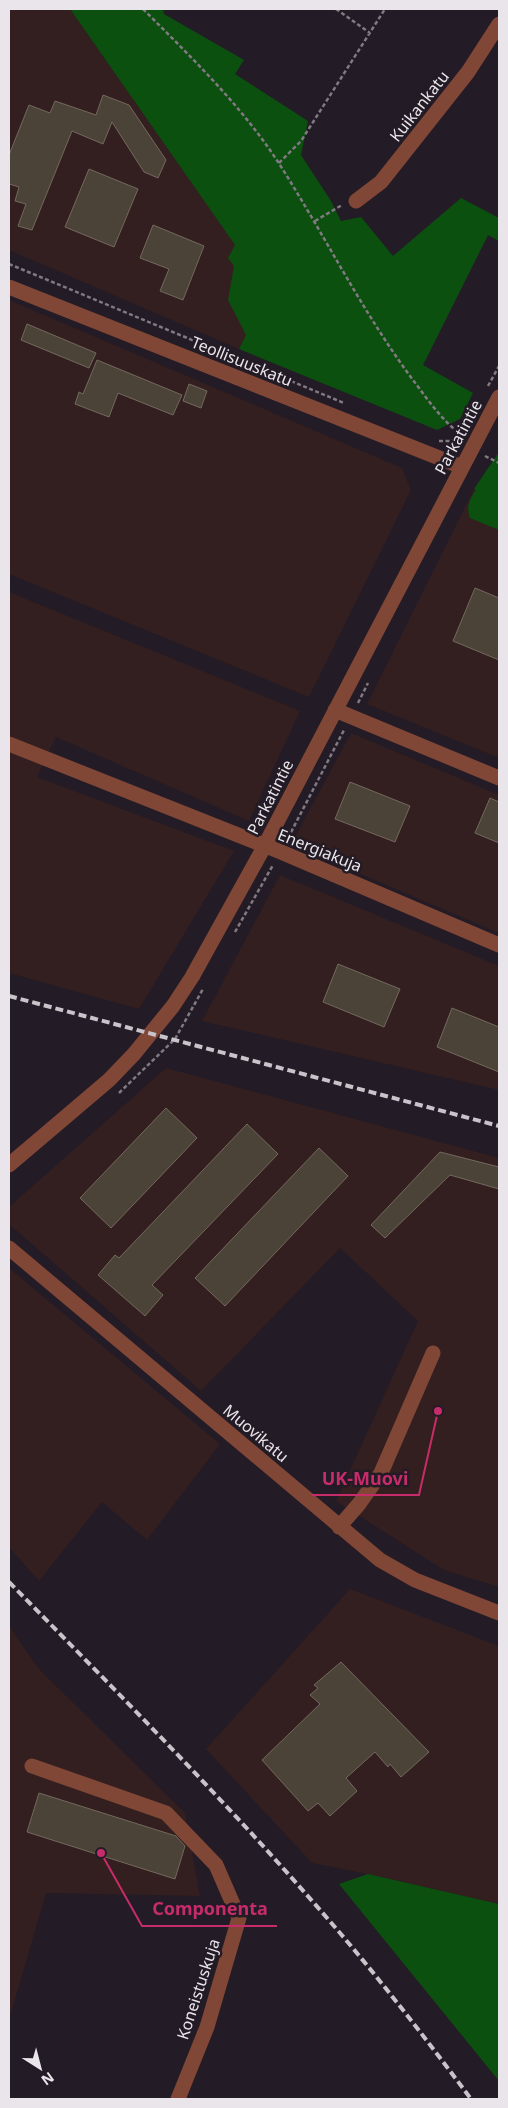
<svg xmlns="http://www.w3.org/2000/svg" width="508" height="2108" viewBox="0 0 508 2108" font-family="'Noto Sans',sans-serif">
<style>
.industrial{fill:#331f1f}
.green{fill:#0c5010}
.building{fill:#4c4338;stroke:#73695e}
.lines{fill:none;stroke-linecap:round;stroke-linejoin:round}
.path{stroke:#817a82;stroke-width:2.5;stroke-dasharray:4 2.5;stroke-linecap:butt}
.minor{stroke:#804636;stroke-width:15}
.rail{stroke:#c9c3ca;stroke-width:4;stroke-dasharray:8 4;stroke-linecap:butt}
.labels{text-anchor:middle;stroke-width:5;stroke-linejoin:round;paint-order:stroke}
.street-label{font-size:16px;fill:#eae5eb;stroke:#231b25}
.leader{fill:none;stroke:#c62c69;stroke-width:2}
.callout-dot{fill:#c62c69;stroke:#231b25;stroke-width:2}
.callout-label{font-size:18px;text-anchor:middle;font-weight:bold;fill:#c62c69;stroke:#231b25;stroke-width:5;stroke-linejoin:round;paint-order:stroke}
</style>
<rect width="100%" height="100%" fill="#231b25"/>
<path class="industrial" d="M 9,9 L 70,9 L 269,293 L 239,349 L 9,250 Z
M 9,300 L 402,468 L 411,490 L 309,697 L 9,574 Z
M 474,489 L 499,499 L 499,758 L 367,704 Z
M 9,592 L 300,711 L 249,821 L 56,737 L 37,777 L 234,851 L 139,1009 L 9,973 Z
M 351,733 L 499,795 L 499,933 L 299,848 L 295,837 Z
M 280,875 L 499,966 L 499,1090 L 202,1021 Z
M 166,1068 L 499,1158 L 499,1587 L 444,1570 L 336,1501 L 418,1321 L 340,1248 L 201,1391 L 9,1224 L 9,1207 Z
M 9,1268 L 220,1444 L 147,1540 L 102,1502 L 39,1581 L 9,1547 Z
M 350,1589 L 499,1646 L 499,1904 L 368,1874 L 312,1863 L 206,1749 Z
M 9,1626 L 38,1668 L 185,1813 L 200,1896 L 46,1893 L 9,2020 Z"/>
<path class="green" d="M 70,9 L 163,9 L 164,14 L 244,60 L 235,74 L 308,121 L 301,155 L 331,201 L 341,221 L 361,217 L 393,256 L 461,198 L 499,218 L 499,241 L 488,235 L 423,365 L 473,393 L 460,419 L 437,430 L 239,349 L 246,335 L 228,300 L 234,266 L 228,258 L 235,245 Z
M 499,452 L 499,530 L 470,518 C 466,507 469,500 476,490 L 474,489 Z
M 368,1874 L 499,1904 L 499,2081 L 339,1884 Z"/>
<path class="building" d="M 103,95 L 129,105 L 166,160 L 158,178 L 144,172 L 112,122 L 103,144 L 72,131 L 32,230 L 18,226 L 26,204 L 15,201 L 19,187 L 9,184 L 9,155 L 29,105 L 50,113 L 55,101 L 96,115 Z
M 89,169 L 138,189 L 114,247 L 65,227 Z
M 153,225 L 204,246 L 183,300 L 160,291 L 169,269 L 140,258 Z
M 27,324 L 96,353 L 89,368 L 21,340 Z
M 97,360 L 182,395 L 173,415 L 118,393 L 109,417 L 75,404 L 79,392 L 83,394 Z
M 189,384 L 207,391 L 201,408 L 183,401 Z
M 475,588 L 499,598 L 499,660 L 453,641 Z
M 350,782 L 410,806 L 395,842 L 335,819 Z
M 490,798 L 499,802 L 499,843 L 475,833 Z
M 338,964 L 400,989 L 384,1027 L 323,1002 Z
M 452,1008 L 499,1027 L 499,1072 L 437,1047 Z
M 166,1108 L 197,1138 L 111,1228 L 80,1198 Z
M 247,1124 L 278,1154 L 152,1285 L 163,1295 L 145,1316 L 98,1275 L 115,1255 L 119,1258 Z
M 319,1148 L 348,1176 L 225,1306 L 195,1278 Z
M 440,1152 L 499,1167 L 499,1189 L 450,1175 L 385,1238 L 371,1225 Z
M 341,1662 L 429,1752 L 401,1777 L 390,1764 L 388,1767 L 375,1752 L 346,1778 L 357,1791 L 330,1816 L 318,1803 L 308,1811 L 262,1760 L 320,1704 L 310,1695 L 318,1688 L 314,1685 Z
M 39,1793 L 176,1836 L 185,1846 L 175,1879 L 27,1832 Z"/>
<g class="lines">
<path class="path" d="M 143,9 C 192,58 242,106 280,165 C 325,236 363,313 413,380 C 428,400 443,422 463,436
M 336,9 L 370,33
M 279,163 L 301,141 L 385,9
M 315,221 L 342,205
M 9,264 L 344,403
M 488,386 L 499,366
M 439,441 L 451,441 L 462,435
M 485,456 L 499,463
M 358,703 L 368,683
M 288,838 L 344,730
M 235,932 L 273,865
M 119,1093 L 175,1039 L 203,989"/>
<path class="minor" d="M 356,201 L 381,182 L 468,72 L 499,24
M 9,287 L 462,467
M 335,710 L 499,778
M 9,744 L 281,852 L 499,945
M 9,1165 L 109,1080 L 134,1054 L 173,1006 L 192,977 L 264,847 L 499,397
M 9,1248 L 380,1560 L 415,1580 L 499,1613
M 339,1527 L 359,1504 L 381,1473 L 433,1353
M 32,1766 L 166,1813 L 216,1865 L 239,1918 L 207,2027 L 178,2099"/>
<path class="rail" d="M 9,996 L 499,1126
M 9,1582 C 112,1687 216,1791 313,1902 C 369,1965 421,2032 471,2099"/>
</g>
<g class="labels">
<g class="street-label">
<text transform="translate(419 106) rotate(-52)" y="6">Kuikankatu</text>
<text transform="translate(242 361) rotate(22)" y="6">Teollisuuskatu</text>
<text transform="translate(458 437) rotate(-62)" y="6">Parkatintie</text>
<text transform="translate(270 797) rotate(-63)" y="6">Parkatintie</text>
<text transform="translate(320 850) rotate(22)" y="6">Energiakuja</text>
<text transform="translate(256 1433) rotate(40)" y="6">Muovikatu</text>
<text transform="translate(198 1989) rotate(-72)" y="6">Koneistuskuja</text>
</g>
</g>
<path class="leader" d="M438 1411L419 1495H312M101 1853L142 1926H277"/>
<g class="callout-dot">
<circle cx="438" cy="1411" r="5"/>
<circle cx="101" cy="1853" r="5"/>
</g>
<g class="callout-label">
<text x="365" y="1485">UK-Muovi</text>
<text x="210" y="1915">Componenta</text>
</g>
<rect width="508" height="2108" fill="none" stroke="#eae5eb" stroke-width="20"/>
<g transform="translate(40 2068) rotate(144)" stroke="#231b25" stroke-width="4" paint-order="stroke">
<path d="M0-4L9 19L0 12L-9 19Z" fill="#eae5eb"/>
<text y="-8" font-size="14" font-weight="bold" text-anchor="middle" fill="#eae5eb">N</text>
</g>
</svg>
